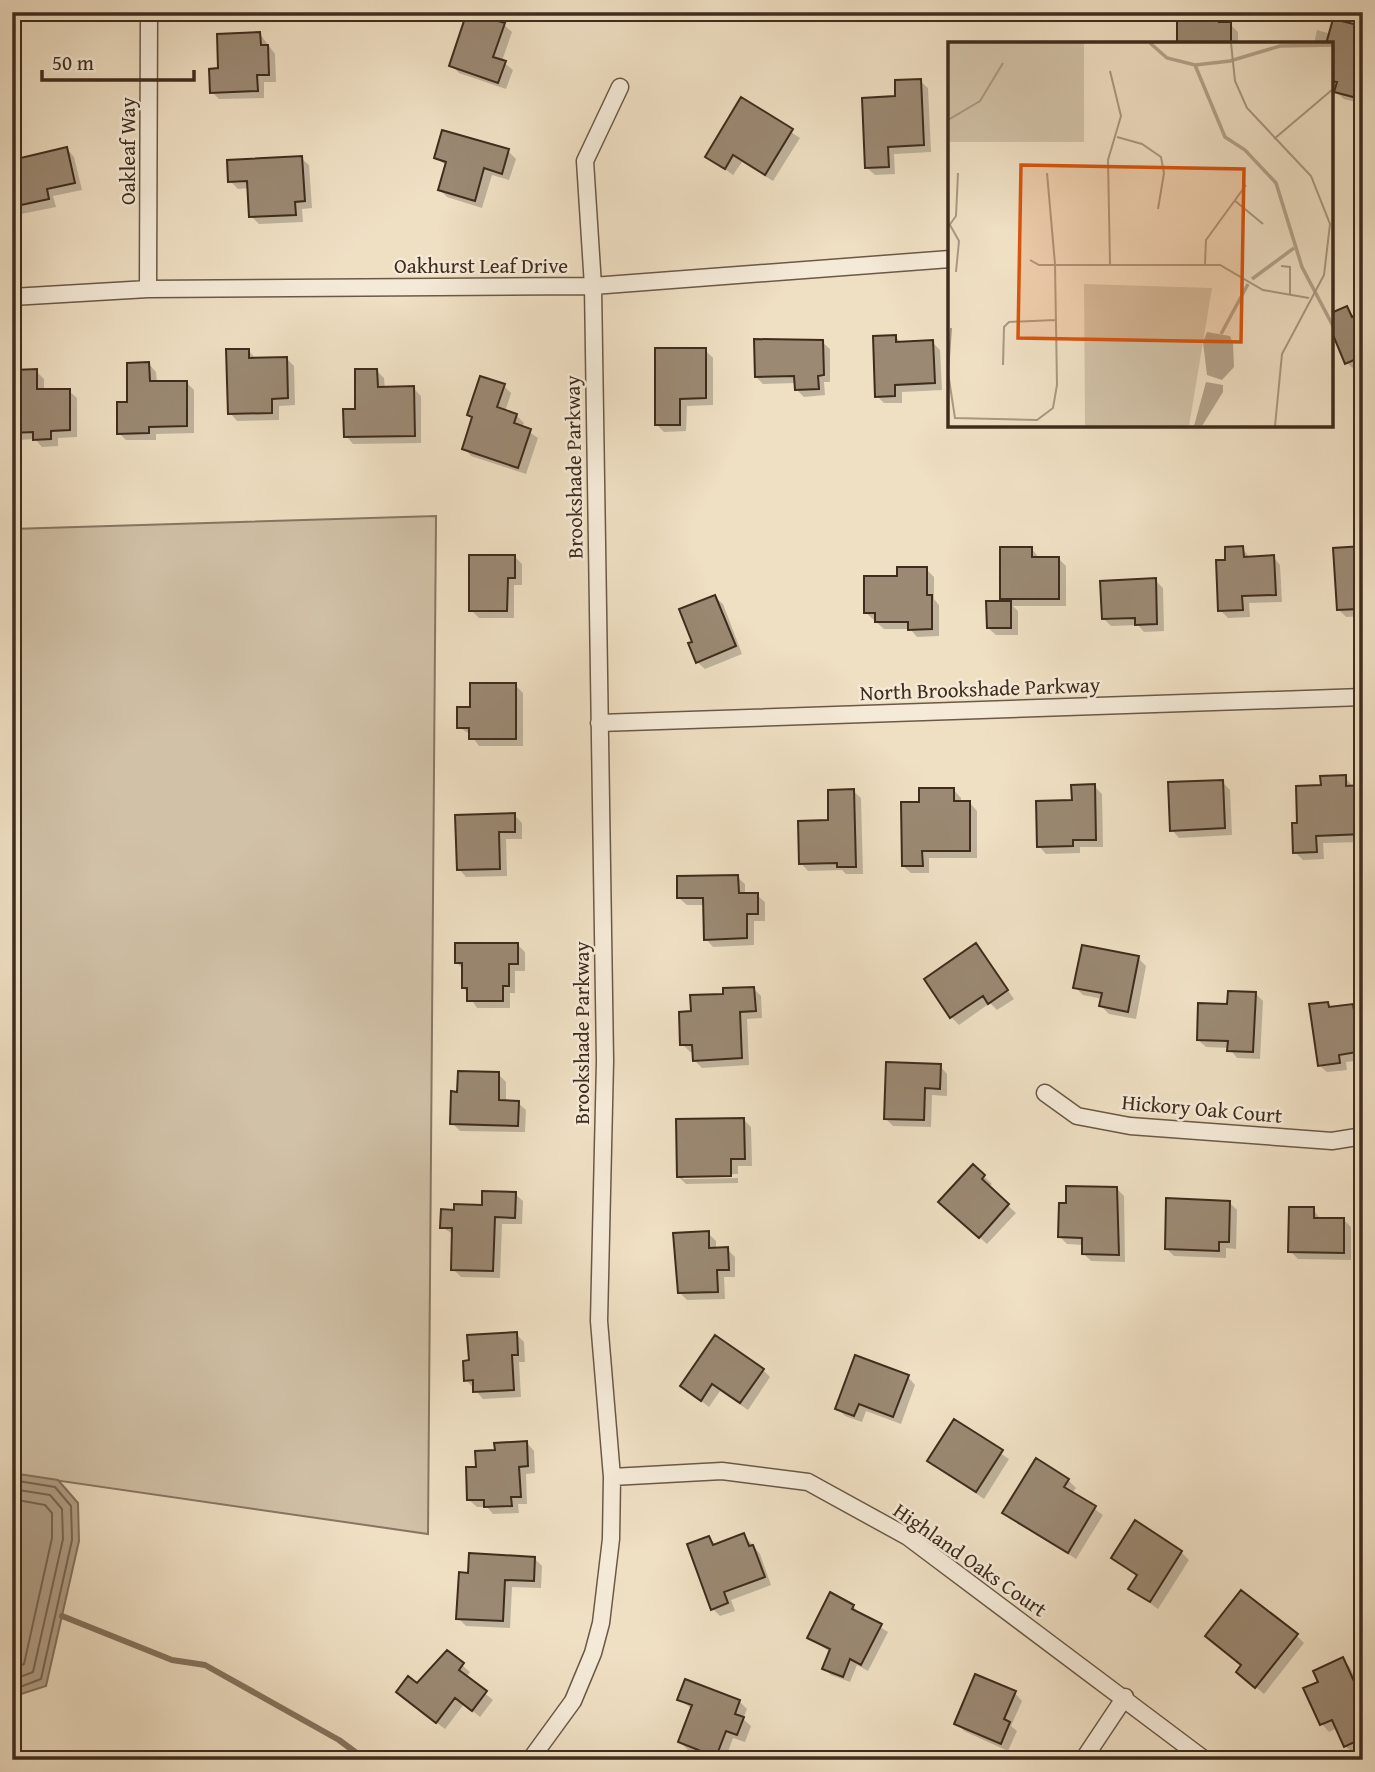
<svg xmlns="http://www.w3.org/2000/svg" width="1375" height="1772" viewBox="0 0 1375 1772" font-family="'Gentium Book Plus',serif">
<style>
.green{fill:#d1c1a7;stroke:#887662;stroke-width:2}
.water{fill:#b3a28a;stroke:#85735e;stroke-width:2}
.shadow{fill:#0003}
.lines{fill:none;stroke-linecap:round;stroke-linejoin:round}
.shore{stroke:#796753;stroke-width:2}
.stream{stroke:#85735e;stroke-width:6}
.building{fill:#9b8973;stroke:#3f2c1c;stroke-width:2}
.street-casing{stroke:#6b5946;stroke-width:19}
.street{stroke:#f5ead8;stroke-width:16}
.labels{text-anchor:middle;stroke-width:5;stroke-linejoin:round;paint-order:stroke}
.street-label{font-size:21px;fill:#3f2c1c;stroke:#f5ead8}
.inset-river{fill:none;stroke:#b3a28a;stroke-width:3.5}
.inset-road{fill:none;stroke:#a99780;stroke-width:2}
.view{fill:#d7540e;fill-opacity:0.15;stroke:#d7540e;stroke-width:3.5}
.inset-edge{fill:none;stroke:#3f2c1c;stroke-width:3.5}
</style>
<rect width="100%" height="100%" fill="#efdfc3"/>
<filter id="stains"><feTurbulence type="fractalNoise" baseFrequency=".00286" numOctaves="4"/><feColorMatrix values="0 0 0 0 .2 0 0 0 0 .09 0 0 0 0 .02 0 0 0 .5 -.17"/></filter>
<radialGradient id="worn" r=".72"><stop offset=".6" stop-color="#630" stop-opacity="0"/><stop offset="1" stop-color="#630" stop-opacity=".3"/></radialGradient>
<path class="green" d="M 436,516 L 428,1534 L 12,1474 L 12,529 Z"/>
<path class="water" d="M 12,1473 L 58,1480 L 78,1503 L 79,1541 L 46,1686 L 12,1697 Z"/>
<path class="shadow" d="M 470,12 L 504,25 L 512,32 L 502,61 L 513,70 L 506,89 L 459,73 L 451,65 Z
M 1218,13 L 1226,24 L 1230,24 L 1238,32 L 1238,44 L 1179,44 Z
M 1357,26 L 1363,33 L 1363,104 L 1344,99 L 1336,92 L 1337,87 L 1331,86 L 1331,44 L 1314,44 L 1317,30 L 1331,34 Z
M 260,34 L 275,54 L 276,82 L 264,82 L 264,98 L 219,99 L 212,92 L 219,70 Z
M 920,81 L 928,88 L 931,152 L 894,154 L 895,174 L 875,175 L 867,168 Z
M 742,100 L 800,138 L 773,181 L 742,162 L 733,175 L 707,156 Z
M 67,149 L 74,157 L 82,190 L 53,196 L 56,207 L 16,215 L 12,212 L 12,161 Z
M 508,151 L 516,159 L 509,180 L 492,175 L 482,208 L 447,197 L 440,190 L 447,166 L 436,158 Z
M 301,158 L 309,165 L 312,208 L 302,209 L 303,222 L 259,224 L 251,216 L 249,188 L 238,189 L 230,181 Z
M 1347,308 L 1355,318 L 1363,315 L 1363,367 L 1355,370 L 1347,363 Z
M 896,337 L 902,344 L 932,342 L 940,350 L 942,390 L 902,392 L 902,403 L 884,403 L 877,396 Z
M 822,342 L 830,349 L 830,382 L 824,382 L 825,395 L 804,397 L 797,390 L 796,383 L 763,384 L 756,377 Z
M 248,350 L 255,358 L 287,359 L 294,366 L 295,405 L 279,406 L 279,420 L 237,421 L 230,413 Z
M 705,350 L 713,358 L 713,405 L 687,406 L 686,431 L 664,432 L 656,424 Z
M 149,364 L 156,372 L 157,383 L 186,382 L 194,390 L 194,433 L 156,434 L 156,440 L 126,440 L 119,433 Z
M 36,371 L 44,379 L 44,391 L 69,391 L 77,398 L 77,437 L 58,438 L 58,446 L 42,447 L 35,439 L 17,440 L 12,435 L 12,407 L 16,407 Z
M 377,371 L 384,378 L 385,389 L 413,388 L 421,396 L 421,443 L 353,444 L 346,436 Z
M 504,386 L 511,393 L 505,412 L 516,415 L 524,423 L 522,427 L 538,438 L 526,474 L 471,456 L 464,448 L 473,419 L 469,415 Z
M 1356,538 L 1363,538 L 1363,616 L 1346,617 L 1338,609 L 1357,548 Z
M 1242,548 L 1250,558 L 1273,557 L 1280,565 L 1282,602 L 1249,603 L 1250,617 L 1228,618 L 1220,610 L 1227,561 Z
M 1032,549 L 1039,558 L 1058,558 L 1066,566 L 1066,606 L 1013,606 L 1018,611 L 1018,635 L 996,635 L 988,628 L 1007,603 L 1002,598 Z
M 515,557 L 522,564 L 522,585 L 514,585 L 514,618 L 479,618 L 471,610 Z
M 926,569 L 934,577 L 934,599 L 939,605 L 939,636 L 917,637 L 910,629 L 884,629 L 865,612 L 899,578 Z
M 1155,580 L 1163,588 L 1164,631 L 1144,632 L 1138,625 L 1111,626 L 1103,618 Z
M 715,597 L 723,604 L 742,654 L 705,669 L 697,662 L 694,642 Z
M 515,685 L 523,693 L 523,746 L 479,746 L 471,735 L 459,727 L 472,708 Z
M 1345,777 L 1353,787 L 1363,787 L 1363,842 L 1323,843 L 1324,859 L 1303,860 L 1295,852 L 1299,825 L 1322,787 Z
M 1222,782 L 1230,790 L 1232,835 L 1179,838 L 1172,830 Z
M 1094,786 L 1102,794 L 1103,847 L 1080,847 L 1080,853 L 1046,854 L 1039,846 L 1074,802 Z
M 954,790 L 961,798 L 961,803 L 970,803 L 977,811 L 977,858 L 929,858 L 929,873 L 911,873 L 903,866 L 921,804 Z
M 853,791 L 861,798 L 863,874 L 846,874 L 842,870 L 808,871 L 801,863 Z
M 514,815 L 522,823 L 522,839 L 506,839 L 507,876 L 466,877 L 459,869 Z
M 737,877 L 745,884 L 745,895 L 757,895 L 765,902 L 765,921 L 754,921 L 754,945 L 713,947 L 706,939 L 705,905 L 687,905 L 679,898 Z
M 518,945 L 525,952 L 525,971 L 515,971 L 515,993 L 510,993 L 510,1008 L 477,1008 L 464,988 L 463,969 L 457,963 Z
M 976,946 L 1014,999 L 997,1010 L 990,1003 L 959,1025 L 951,1017 Z
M 1138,958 L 1146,966 L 1136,1019 L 1109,1014 L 1101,1006 L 1103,999 L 1083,995 L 1075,987 Z
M 754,989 L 761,996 L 762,1018 L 747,1019 L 749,1065 L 702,1068 L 694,1060 L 694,1052 L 690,1052 L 682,1044 L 693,1013 L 725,996 Z
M 1255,993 L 1263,1001 L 1260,1059 L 1237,1058 L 1229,1048 L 1206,1047 L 1198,1040 L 1229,1006 Z
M 1327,1004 L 1332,1008 L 1353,1006 L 1357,1011 L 1363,1010 L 1363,1060 L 1346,1062 L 1347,1070 L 1327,1072 L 1319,1065 Z
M 940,1066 L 947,1074 L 947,1096 L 932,1095 L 931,1127 L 893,1126 L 885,1118 Z
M 498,1074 L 506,1082 L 506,1102 L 518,1103 L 526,1110 L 525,1132 L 460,1131 L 452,1123 L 459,1093 Z
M 743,1119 L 751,1127 L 752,1166 L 738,1166 L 738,1174 L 683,1175 L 683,1179 L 738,1178 L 738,1183 L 686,1184 L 678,1176 Z
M 973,1166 L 992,1184 L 988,1187 L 1016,1213 L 987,1244 L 948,1209 Z
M 1116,1188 L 1124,1196 L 1125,1262 L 1091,1261 L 1083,1253 L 1084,1245 L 1067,1244 L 1060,1237 L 1068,1205 Z
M 515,1194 L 523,1201 L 522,1224 L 502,1224 L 500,1278 L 461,1277 L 453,1269 L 454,1235 L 442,1227 L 456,1211 L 483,1206 Z
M 1229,1202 L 1237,1210 L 1236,1249 L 1226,1248 L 1226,1258 L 1174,1256 L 1166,1248 Z
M 1313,1209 L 1321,1220 L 1344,1220 L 1351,1227 L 1351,1260 L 1298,1259 L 1290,1251 Z
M 708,1233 L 716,1241 L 716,1250 L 727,1249 L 735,1257 L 735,1277 L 724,1277 L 725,1299 L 687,1300 L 680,1293 Z
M 516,1334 L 524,1342 L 525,1362 L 519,1362 L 521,1397 L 483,1399 L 466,1380 Z
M 763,1370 L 770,1377 L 748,1410 L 720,1391 L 709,1407 L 682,1386 Z
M 908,1377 L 915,1385 L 901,1424 L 866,1411 L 862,1422 L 845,1416 L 837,1408 Z
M 954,1422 L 1009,1459 L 984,1499 L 929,1461 Z
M 527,1443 L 534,1451 L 535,1473 L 526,1474 L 527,1504 L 518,1504 L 519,1513 L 493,1514 L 487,1507 L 477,1507 L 469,1500 L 477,1469 L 496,1452 Z
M 1068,1480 L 1076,1488 L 1072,1493 L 1103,1515 L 1076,1559 L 1005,1512 Z
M 744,1535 L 760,1554 L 771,1585 L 731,1600 L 735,1611 L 720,1616 L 713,1609 L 709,1538 L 716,1545 Z
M 1181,1552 L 1189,1560 L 1158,1609 L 1131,1589 L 1138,1577 L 1113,1558 Z
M 534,1558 L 542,1566 L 541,1588 L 512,1587 L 510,1628 L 466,1626 L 458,1618 L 469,1574 Z
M 853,1606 L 859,1614 L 888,1632 L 868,1671 L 857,1665 L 850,1682 L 831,1675 L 824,1668 L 830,1652 L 809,1637 Z
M 1297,1636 L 1304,1643 L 1264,1694 L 1246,1679 Z
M 447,1652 L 470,1672 L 466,1678 L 493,1700 L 480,1717 L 464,1704 L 445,1729 L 406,1699 Z
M 1342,1659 L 1350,1667 L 1363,1695 L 1363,1749 L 1353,1753 L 1345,1746 L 1337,1728 L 1329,1732 L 1322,1724 L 1306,1689 L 1321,1682 Z
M 1015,1693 L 1022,1701 L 1011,1726 L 1017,1731 L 1008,1751 L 964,1731 L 957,1723 Z
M 679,1699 L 739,1701 L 747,1709 L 743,1719 L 751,1726 L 745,1742 L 733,1738 L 725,1760 L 715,1760 L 688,1750 L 680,1742 L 692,1709 Z"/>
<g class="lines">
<path class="shore" d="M 12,1480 L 55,1487 L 71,1506 L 72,1540 L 41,1679 L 12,1690
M 12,1489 L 50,1495 L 62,1509 L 63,1539 L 33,1672 L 12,1680
M 12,1499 L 45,1505 L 52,1513 L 52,1538 L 24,1664 L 12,1669"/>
<path class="stream" d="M 62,1616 L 172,1660 L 205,1665 L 339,1740 L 366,1760"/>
</g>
<path class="building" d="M 467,12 L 505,23 L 493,57 L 506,61 L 498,83 L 449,66 Z
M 1177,12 L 1219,12 L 1219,22 L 1231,22 L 1231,44 L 1177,44 Z
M 1333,19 L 1358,25 L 1355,33 L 1363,35 L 1363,76 L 1357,98 L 1334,92 L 1337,82 L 1331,81 L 1331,44 L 1326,44 Z
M 260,32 L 261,45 L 268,45 L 269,75 L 257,75 L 258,91 L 210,93 L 209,69 L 218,68 L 217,34 Z
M 921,79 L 924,145 L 888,147 L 889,167 L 865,168 L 862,98 L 895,96 L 895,80 Z
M 741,97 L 793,129 L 765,175 L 733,155 L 725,169 L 705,157 Z
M 442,130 L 509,149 L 502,174 L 484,168 L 475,201 L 438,190 L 446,162 L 434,158 Z
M 67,147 L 75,183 L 47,189 L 49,199 L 12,207 L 12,160 Z
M 302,156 L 305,201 L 295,202 L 296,215 L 249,217 L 247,181 L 228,182 L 227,160 Z
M 1347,306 L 1352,317 L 1363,313 L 1363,356 L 1345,364 L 1331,330 L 1331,313 Z
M 896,335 L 896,342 L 933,340 L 935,383 L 895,385 L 895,396 L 875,397 L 873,336 Z
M 754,339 L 823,340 L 824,375 L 818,376 L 819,389 L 795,390 L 794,376 L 755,377 Z
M 655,348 L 706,348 L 706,398 L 680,399 L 680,425 L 655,425 Z
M 226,349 L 249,349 L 249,358 L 287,357 L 288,398 L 272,399 L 272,413 L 228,414 Z
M 149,362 L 150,381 L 187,381 L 187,426 L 149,427 L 149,433 L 117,434 L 117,402 L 127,402 L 127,363 Z
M 37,369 L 37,389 L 70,389 L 70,430 L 51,431 L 51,439 L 33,440 L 33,432 L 12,433 L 14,370 Z
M 355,369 L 377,369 L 378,387 L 414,386 L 415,436 L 344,437 L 343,409 L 355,409 Z
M 480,376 L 505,384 L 497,407 L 517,414 L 514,423 L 531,429 L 518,468 L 462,449 L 472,417 L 467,415 Z
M 1243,546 L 1244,557 L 1274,555 L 1276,595 L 1242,596 L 1243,610 L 1218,611 L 1216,560 L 1225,560 L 1225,547 Z
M 1363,546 L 1363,593 L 1358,593 L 1359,609 L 1337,610 L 1333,548 Z
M 1000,547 L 1032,547 L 1032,557 L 1059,557 L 1059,599 L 1000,599 Z
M 469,555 L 515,555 L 515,578 L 508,578 L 507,611 L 469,611 Z
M 897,567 L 927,567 L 927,595 L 932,595 L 932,629 L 908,630 L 908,622 L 875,622 L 875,613 L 864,613 L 864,576 L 897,576 Z
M 1156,578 L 1157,624 L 1135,625 L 1135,618 L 1102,619 L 1100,581 Z
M 715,595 L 736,646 L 696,663 L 688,643 L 692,642 L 679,609 Z
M 986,601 L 1011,601 L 1011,628 L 987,628 Z
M 470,683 L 516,683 L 516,739 L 469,739 L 469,728 L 457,728 L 457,707 L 470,707 Z
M 1346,775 L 1346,786 L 1363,785 L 1363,834 L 1316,836 L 1317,852 L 1293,853 L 1292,823 L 1297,823 L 1296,786 L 1321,785 L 1320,776 Z
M 1223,780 L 1225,828 L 1170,831 L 1168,782 Z
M 1095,784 L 1096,840 L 1073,840 L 1073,846 L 1037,847 L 1036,801 L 1072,800 L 1071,785 Z
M 919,788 L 954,788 L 954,801 L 970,801 L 970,851 L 922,851 L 923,866 L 902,866 L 901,802 L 919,802 Z
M 854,789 L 856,867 L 837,867 L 837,863 L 799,864 L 798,821 L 828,820 L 828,790 Z
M 515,813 L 515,832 L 499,832 L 500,869 L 457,870 L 455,815 Z
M 738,875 L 739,893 L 758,893 L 758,914 L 747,914 L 747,938 L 704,940 L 703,898 L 677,898 L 677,876 Z
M 455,943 L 518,943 L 518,964 L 509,964 L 509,986 L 503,986 L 503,1001 L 467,1001 L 467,988 L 462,988 L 462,963 L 455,963 Z
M 976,943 L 1008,990 L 988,1004 L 983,996 L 950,1018 L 924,979 Z
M 1082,945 L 1139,956 L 1128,1012 L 1099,1006 L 1102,993 L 1073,988 Z
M 754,987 L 756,1011 L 740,1012 L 742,1058 L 693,1061 L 692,1045 L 680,1045 L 679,1012 L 691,1011 L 690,995 L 723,994 L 723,988 Z
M 1228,991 L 1256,992 L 1253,1052 L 1227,1051 L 1228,1041 L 1197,1040 L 1198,1003 L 1227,1004 Z
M 1328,1002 L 1329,1007 L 1353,1004 L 1354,1010 L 1363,1009 L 1363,1051 L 1339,1055 L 1340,1063 L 1318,1066 L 1309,1004 Z
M 886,1062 L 941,1064 L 940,1089 L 925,1088 L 924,1120 L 884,1119 Z
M 458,1071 L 499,1072 L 499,1100 L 519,1101 L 518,1126 L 450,1124 L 451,1091 L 457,1092 Z
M 744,1118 L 745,1159 L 731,1159 L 731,1176 L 677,1177 L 676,1119 Z
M 973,1164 L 985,1175 L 982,1179 L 1009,1204 L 979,1238 L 938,1202 Z
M 1066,1186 L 1117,1187 L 1119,1255 L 1082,1254 L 1082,1238 L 1058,1237 L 1059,1203 L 1066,1203 Z
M 482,1191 L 516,1192 L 515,1218 L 495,1217 L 493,1271 L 451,1270 L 452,1228 L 440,1228 L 441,1209 L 454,1210 L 454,1204 L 482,1205 Z
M 1166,1198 L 1230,1201 L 1229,1242 L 1219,1242 L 1219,1251 L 1165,1249 Z
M 1289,1207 L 1314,1207 L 1314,1218 L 1344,1218 L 1344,1253 L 1288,1252 Z
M 709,1231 L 709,1248 L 728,1247 L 729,1270 L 717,1270 L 718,1292 L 678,1293 L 673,1233 Z
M 517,1332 L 518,1355 L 512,1355 L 514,1390 L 473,1392 L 473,1380 L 464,1381 L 463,1361 L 469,1360 L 467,1335 Z
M 715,1335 L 764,1369 L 740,1403 L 712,1384 L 701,1401 L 680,1386 Z
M 855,1355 L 909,1375 L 893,1417 L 859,1404 L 854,1416 L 835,1409 Z
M 954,1419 L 1003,1450 L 976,1492 L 927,1461 Z
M 527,1441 L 528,1466 L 519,1467 L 521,1497 L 511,1497 L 512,1506 L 484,1507 L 484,1500 L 467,1500 L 466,1467 L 476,1467 L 475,1451 L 495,1450 L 494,1443 Z
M 1036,1458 L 1069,1479 L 1064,1487 L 1096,1506 L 1068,1553 L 1002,1513 Z
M 1135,1520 L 1182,1551 L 1150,1602 L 1128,1589 L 1137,1575 L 1111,1558 Z
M 744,1533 L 749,1546 L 753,1545 L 765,1577 L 724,1592 L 728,1603 L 711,1610 L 687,1544 L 709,1536 L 713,1545 Z
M 469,1553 L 535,1557 L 534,1581 L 505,1580 L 503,1621 L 456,1619 L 459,1572 L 468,1573 Z
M 1241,1590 L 1298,1634 L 1255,1688 L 1236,1672 L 1241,1665 L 1205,1636 Z
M 830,1592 L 854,1605 L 852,1609 L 882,1624 L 861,1665 L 850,1659 L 843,1677 L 822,1669 L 830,1649 L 807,1638 Z
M 447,1650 L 464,1663 L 459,1670 L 487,1691 L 472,1711 L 455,1698 L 436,1723 L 396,1692 L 408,1676 L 417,1683 Z
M 1343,1657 L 1363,1701 L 1363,1738 L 1344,1747 L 1332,1720 L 1320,1725 L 1303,1688 L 1318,1682 L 1313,1671 Z
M 975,1674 L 1016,1691 L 1004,1719 L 1010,1722 L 1001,1744 L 954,1724 Z
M 685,1679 L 740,1700 L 735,1714 L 744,1717 L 737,1735 L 726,1731 L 716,1757 L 678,1742 L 692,1705 L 677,1700 Z"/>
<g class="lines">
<g class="street-casing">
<path id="street" d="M 148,289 L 149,12
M 12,297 L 148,289 L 593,286 L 950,259
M 599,723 L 1363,697
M 1045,1093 L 1077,1116 L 1130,1126 L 1332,1141 L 1363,1136
M 612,1477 L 722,1471 L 808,1482 L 908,1537 L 1205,1760
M 530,1760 L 573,1701 L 593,1653 L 601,1623 L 611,1539 L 612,1477 L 599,1321 L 605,1061 L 593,286 L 585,161 L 620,87
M 1083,1760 L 1125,1697"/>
</g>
<use href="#street" class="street"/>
</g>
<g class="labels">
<g class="street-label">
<text transform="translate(128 151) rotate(-90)" y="7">Oakleaf Way</text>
<text x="481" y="273">Oakhurst Leaf Drive</text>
<text transform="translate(574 467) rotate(-91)" y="7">Brookshade Parkway</text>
<text transform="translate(980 689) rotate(-2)" y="7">North Brookshade Parkway</text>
<text transform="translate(582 1033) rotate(-90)" y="7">Brookshade Parkway</text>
<text transform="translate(1202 1109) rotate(5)" y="7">Hickory Oak Court</text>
<text transform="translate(970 1560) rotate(35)" y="7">Highland Oaks Court</text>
</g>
</g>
<g transform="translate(948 42)">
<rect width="385" height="385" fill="#efdfc3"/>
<path d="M 0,1 L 136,1 L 136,100 L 0,100 ZM 136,242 L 264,246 L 241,384 L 137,384 Z" fill="#d1c1a7"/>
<path d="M 259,290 L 282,294 L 285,302 L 286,325 L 274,338 L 259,333 L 255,300 ZM 258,340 L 275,343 L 275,350 L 254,384 L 246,384 Z" fill="#b3a28a"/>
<path class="inset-river" d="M 202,1 L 219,16 L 247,23 L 282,19 L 332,4 L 385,3M 247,23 L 277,95 L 297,108 L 328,141 L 354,225 L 385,284M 304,237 L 346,206M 273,292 L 300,242"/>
<path class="inset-road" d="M 283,1 L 287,39 L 299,66 L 363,134 L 382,182 L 376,233 L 334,312 L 327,384M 162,29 L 173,74 L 160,118 L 162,222M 0,78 L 32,59 L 55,21M 169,95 L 194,102 L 213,115 L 216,131 L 210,167M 326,97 L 385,47M 286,158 L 315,182M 2,183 L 11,199 L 8,230M 0,185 L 8,174 L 10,131M 82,218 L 91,223 L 272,223 L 315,248 L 361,256M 257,222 L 258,198 L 298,143M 333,224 L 342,225 L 342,252M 3,286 L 0,331 L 7,376 L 89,378 L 105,366 L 109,343 L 107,222 L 99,131M 55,323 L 56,285 L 61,280 L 107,278"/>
<path class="view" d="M 73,123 L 296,127 L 293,300 L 70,296 Z"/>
<rect width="385" height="385" class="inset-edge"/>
</g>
<rect width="1375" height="1772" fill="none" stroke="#efdfc3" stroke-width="42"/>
<rect x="14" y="14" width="1347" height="1744" fill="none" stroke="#3f2c1c" stroke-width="3.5"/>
<rect x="21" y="21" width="1333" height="1730" fill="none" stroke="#3f2c1c" stroke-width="2"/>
<path d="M42 70v10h152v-10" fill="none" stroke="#3f2c1c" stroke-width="3.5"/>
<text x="52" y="70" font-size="21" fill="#3f2c1c" stroke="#f5ead8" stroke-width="5" paint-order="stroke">50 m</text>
<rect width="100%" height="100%" filter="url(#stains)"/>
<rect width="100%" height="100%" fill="url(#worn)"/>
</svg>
